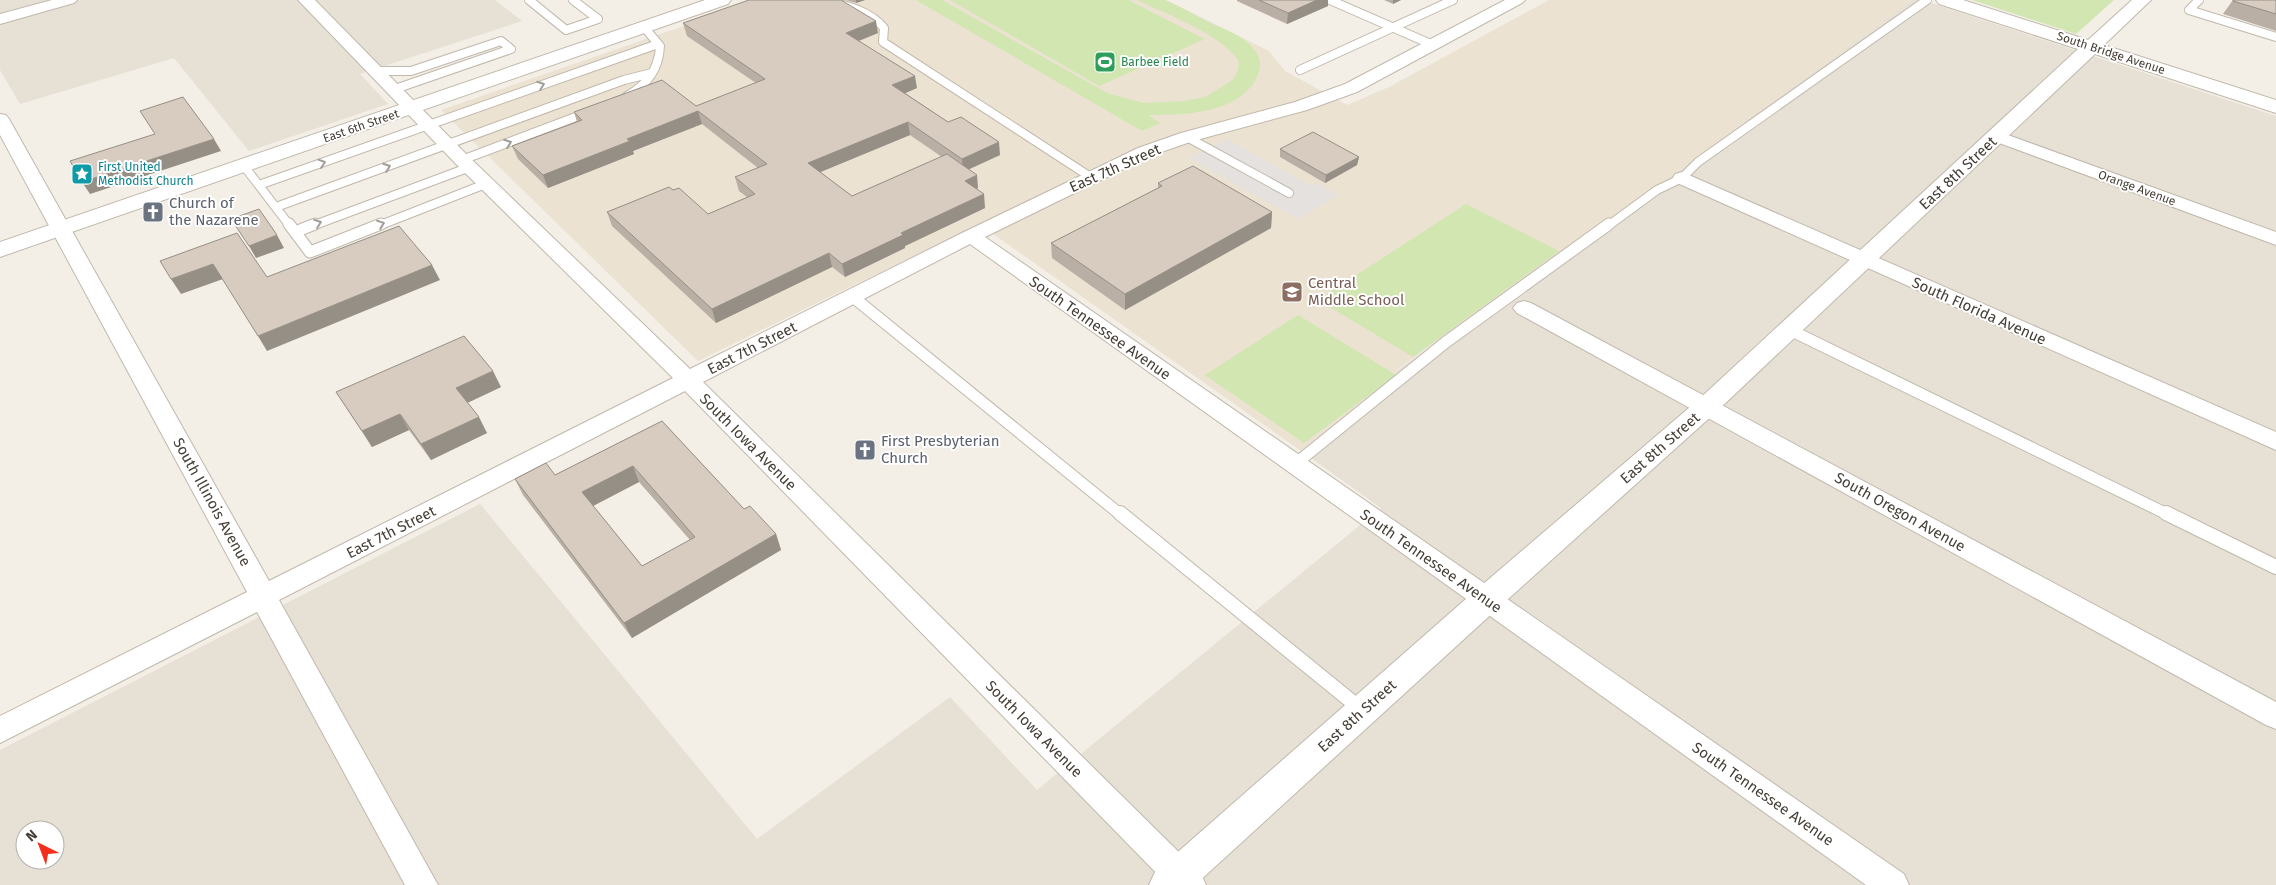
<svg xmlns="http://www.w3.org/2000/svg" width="2276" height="885" viewBox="0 0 2276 885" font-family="'Fira Sans',sans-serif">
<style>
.residential{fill:#e6e0d5;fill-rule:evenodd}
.education{fill:#ebe2d1}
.green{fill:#d1e6b0}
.parking{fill:#e4e1de}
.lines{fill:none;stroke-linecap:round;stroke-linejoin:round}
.service-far2-casing{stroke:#c1b8ac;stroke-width:10}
.service-far1-casing{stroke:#c1b8ac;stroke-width:13}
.service-casing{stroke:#c1b8ac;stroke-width:16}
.minor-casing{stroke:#c1b8ac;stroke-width:2}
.tertiary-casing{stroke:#c1b8ac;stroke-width:2}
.service-far2{stroke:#fff;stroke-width:8}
.service-far1{stroke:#fff;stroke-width:11}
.service{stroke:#fff;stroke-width:14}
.minor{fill:#fff;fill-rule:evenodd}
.tertiary{fill:#fff;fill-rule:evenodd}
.wall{fill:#b9afa4;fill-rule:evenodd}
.shaded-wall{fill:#968f86}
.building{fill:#d7ccbf;stroke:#968f86;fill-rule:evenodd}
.oneway{stroke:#a29e9a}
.labels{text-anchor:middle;stroke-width:4;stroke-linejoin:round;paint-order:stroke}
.far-street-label{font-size:12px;fill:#453e36;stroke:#fff}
.far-leisure-label{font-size:12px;fill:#27864d;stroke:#fff;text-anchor:start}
.far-culture-label{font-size:12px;fill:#0d838f;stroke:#fff;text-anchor:start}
.street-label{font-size:15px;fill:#453e36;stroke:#fff}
.worship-label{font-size:15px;fill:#5b616d;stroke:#fff;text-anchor:start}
.education-label{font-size:15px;fill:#785e54;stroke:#fff;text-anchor:start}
</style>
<rect width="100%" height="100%" fill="#f3eee6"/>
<path class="residential" d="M 0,0 L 495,0 L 522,21 L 360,74 L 388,104 L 249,151 L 174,58 L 20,104 L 0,70 Z
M 1912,0 L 1922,0 L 2276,116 L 2276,885 L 0,885 L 0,750 L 480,504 L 757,839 L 950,697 L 1037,790 L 1381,508 L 1301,451 L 1402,375 L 1396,371 L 1628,207 ZM 25,830 L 55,830 L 55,860 L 25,860 Z"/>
<path class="education" d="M 759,0 L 1166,0 L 1269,51 L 1285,71 L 1347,105 L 1389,87 L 1549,0 L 1912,0 L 1628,207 L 1396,370 L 1403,375 L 1301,451 L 979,224 L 698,361 L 441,110 Z"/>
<path class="green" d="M 916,0 L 942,0 L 1107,93 L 1143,103 L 1184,101 L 1205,97 L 1233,80 L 1238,70 L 1239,61 C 1221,34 1168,15 1137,0 C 1146,0 1157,0 1164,0 C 1178,5 1193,14 1206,21 C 1221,28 1241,34 1252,47 C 1260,56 1262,64 1258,75 C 1241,114 1184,115 1148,115 L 1160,123 L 1142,131 Z
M 950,0 L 1128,0 L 1205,39 L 1099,86 Z
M 1972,0 L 2114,0 L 2076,34 Z
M 1466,204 L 1559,251 L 1413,357 L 1318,300 Z
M 1298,315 L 1396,375 L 1304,443 L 1205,375 Z"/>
<path class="parking" d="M 1227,139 L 1311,186 L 1317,183 L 1338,195 L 1298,219 L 1189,158 Z"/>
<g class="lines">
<g class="service-far2-casing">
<path id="service-far2" d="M 529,0 L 566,30 L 598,19 L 573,0
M 825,0 C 846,6 869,10 884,28 L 883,42 L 1092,178
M 1330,0 L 1433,45
M 2199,0 L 2189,10 L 2276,37
M 1300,70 L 1453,0
M 377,71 L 411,71 L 501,41 L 511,49 L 395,89
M 627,96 C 647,85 659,69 660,46 L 644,27
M 1187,137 L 1289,193
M 462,160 L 589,112
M 244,166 L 290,226
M 259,185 L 658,44
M 276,207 L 624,80 L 652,73
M 312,226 L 470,167
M 378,226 L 488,183
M 1608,226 L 1657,190 L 1682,178 L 1698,162 L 1927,0"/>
</g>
<g class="service-far1-casing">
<path id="service-far1" d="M 289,224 L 295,232 L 315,224
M 295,232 L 310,252 L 381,224
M 853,297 L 1121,515
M 1788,329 L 2169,515
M 1294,465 L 1446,342 L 1609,224"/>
</g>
<g class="service-casing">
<path id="service" d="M 1120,513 L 1362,710
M 2166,513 L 2276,567"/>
</g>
<g class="minor-casing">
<path id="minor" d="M 52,0 L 77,0 L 74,3 L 0,24 L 0,14 Z
M 298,0 L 315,0 L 468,156 L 690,369 L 964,232 L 1138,148 L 1181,133 L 1295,102 L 1345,84 L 1505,0 L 1525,0 L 1522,3 L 1357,92 L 1307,110 L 1193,141 L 1150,156 L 985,237 L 1904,874 L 1909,885 L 1866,885 L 970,244 L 703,382 L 1201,874 L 1206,885 L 1168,885 L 685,391 L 279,600 L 438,885 L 405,885 L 257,612 L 0,743 L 0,716 L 247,592 L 0,135 L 0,114 L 6,115 L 9,119 L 269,581 L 673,378 L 456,164 Z
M 1997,131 L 2276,232 L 2276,245 L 1991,140 L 1988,136 L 1991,132 Z
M 1682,172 L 2276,432 L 2276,450 L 1675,182 L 1673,178 L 1675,174 Z
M 1524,301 L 1531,303 L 2276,702 L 2276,729 L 2266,725 L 1517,313 L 1513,308 L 1517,303 Z"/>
</g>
<g class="tertiary-casing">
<path id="tertiary" d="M 705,0 L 731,0 L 728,4 L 0,257 L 0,242 Z
M 1936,0 L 1963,0 L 2088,40 L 2132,0 L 2151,0 L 2104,45 L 2276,100 L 2276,113 L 2095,54 L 1715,413 L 1497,609 L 1195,885 L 1149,885 L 1155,872 L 1475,591 L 1697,401 L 2078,49 L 1939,4 Z"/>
</g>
<use href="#service-far2" class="service-far2"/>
<use href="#service-far1" class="service-far1"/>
<use href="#service" class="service"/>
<use href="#minor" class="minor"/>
<use href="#tertiary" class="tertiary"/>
</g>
<path class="wall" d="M 846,0 L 865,0 L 856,3 Z
M 1237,0 L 1328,0 L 1328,6 L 1287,24 L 1237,1 Z
M 1384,0 L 1401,0 L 1393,4 Z
M 2233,0 L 2276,0 L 2276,31 L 2223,14 Z
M 683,23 L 878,33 L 859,41 L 917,88 L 905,93 L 948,122 L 1000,155 L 969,169 L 978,188 L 976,189 L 985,208 L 905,246 L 905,248 L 845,277 L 832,267 L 716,323 L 612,226 L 607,212 L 673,190 L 708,214 L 747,197 L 739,191 L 735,177 L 758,168 L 702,124 L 633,151 L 634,154 L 548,188 L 518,159 L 512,146 L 577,122 L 574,112 L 696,106 L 756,83 L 687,36 ZM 910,135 L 942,157 L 852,196 L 820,172 Z
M 1280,149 L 1359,157 L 1357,165 L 1325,183 L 1280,157 Z
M 1158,183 L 1272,212 L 1271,228 L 1125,310 L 1052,258 L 1051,243 L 1158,188 Z
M 501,387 L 467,403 L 487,433 L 431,460 L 409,430 L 372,447 L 336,392 Z
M 662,421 L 744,509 L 776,534 L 781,550 L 632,638 L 523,495 L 515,479 L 555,475 ZM 639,482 L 690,540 L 642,566 L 593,506 Z"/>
<path class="shaded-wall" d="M 856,0 L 865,0 L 856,3 Z
M 1317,0 L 1328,0 L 1328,6 L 1287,24 L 1288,13 Z
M 1393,0 L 1401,0 L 1393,4 Z
M 876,21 L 878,33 L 848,45 L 846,33 Z
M 915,76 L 917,88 L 894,98 L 892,85 Z
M 698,111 L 702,124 L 633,151 L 634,154 L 548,188 L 543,175 L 627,139 Z
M 908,122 L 910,135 L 811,176 L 808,163 Z
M 214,139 L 221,151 L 90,194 L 82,182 Z
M 999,142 L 1000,155 L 963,172 L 962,159 Z
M 1359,157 L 1357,165 L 1325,183 L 1326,175 Z
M 977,175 L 978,188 L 966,194 L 965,181 Z
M 984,194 L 985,208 L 905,246 L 905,248 L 845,277 L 842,264 L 901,233 Z
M 1272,212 L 1271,228 L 1125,310 L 1125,294 Z
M 277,235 L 284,248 L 256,258 L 249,246 Z
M 829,253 L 832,267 L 716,323 L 712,309 Z
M 213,264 L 223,279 L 181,294 L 171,279 Z
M 432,265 L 440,280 L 267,351 L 258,336 Z
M 493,371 L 501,387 L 465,404 L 456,388 Z
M 400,414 L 409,430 L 372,447 L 362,431 Z
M 479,417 L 487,433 L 431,460 L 421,444 Z
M 633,466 L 639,482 L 589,508 L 582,492 Z
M 776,534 L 781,550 L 632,638 L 624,623 Z"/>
<path class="building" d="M 749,0 L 841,0 L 876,21 L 846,33 L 915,76 L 892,85 L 948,122 L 961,117 L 999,142 L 962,159 L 908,122 L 808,163 L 852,196 L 947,154 L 977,175 L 965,181 L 984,194 L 901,233 L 903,235 L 842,264 L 829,253 L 712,309 L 607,212 L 669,187 L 673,190 L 679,188 L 708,214 L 755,194 L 735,177 L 767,164 L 698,111 L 627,139 L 630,141 L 543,175 L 512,146 L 582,120 L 574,112 L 662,80 L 696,106 L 765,79 L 683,23 Z
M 1259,0 L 1317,0 L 1288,13 Z
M 2233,0 L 2276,0 L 2276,14 L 2233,1 Z
M 183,97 L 214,139 L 82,182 L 70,161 L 155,134 L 140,111 Z
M 1313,132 L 1359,157 L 1326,175 L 1280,149 Z
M 1193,166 L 1272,212 L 1125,294 L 1051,243 L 1162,186 L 1158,183 Z
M 259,209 L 277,235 L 249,246 L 231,219 Z
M 399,226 L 432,265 L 258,336 L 213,264 L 171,279 L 160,261 L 237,233 L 267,277 Z
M 464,336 L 493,371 L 456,388 L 479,417 L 421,444 L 400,414 L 362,431 L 336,392 Z
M 662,421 L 744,509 L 750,506 L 776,534 L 624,623 L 515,479 L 546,463 L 555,475 ZM 633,466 L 695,537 L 642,566 L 582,492 Z"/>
<defs><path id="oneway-chevron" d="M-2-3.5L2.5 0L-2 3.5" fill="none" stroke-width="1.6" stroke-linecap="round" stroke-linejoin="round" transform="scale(1.25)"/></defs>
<g class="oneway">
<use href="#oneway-chevron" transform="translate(541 85) rotate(-20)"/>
<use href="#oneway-chevron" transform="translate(508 143) rotate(-21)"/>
<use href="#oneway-chevron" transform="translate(322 163) rotate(-19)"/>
<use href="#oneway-chevron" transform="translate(387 167) rotate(-20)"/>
<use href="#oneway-chevron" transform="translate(318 223) rotate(-20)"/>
<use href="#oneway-chevron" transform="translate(381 224) rotate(-21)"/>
</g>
<defs>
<g id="stadium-square" transform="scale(1.125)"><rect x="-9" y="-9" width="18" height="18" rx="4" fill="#2e9e5b" stroke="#fff"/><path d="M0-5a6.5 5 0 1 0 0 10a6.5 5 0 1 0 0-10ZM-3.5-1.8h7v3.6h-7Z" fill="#fff"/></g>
<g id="sight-square" transform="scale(1.125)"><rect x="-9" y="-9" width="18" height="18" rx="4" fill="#0f9aa8" stroke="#fff"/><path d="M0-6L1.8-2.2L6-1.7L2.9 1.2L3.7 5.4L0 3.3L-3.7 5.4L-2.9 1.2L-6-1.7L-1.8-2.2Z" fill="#fff"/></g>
<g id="church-square" transform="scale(1.125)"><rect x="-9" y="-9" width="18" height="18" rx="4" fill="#6b7280" stroke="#fff"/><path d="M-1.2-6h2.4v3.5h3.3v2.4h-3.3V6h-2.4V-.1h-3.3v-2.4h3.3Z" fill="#fff"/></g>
<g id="school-square" transform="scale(1.125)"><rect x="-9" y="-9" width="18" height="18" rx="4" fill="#8d6e63" stroke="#fff"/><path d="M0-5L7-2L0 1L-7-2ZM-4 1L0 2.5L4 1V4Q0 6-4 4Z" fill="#fff"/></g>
</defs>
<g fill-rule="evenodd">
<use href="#stadium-square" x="1105" y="62"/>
<use href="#sight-square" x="82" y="174"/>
<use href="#church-square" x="153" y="212"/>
<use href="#school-square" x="1292" y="292"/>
<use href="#church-square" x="865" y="450"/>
</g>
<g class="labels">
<g class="far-street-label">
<text transform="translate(2111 53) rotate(18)" y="4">South Bridge Avenue</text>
<text transform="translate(361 126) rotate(-19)" y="4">East 6th Street</text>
<text transform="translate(2137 188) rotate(20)" y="4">Orange Avenue</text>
</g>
<g class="far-leisure-label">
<text x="1121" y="66">Barbee Field</text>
</g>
<g class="far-culture-label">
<text x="98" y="171">First United<tspan x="98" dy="14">Methodist Church</tspan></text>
</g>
<g class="street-label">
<text transform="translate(1115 168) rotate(-24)" y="5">East 7th Street</text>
<text transform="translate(1958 173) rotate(-43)" y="5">East 8th Street</text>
<text transform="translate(1979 311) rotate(24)" y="5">South Florida Avenue</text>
<text transform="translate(1100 328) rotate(35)" y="5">South Tennessee Avenue</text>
<text transform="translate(752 348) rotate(-27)" y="5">East 7th Street</text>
<text transform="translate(748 442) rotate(45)" y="5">South Iowa Avenue</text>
<text transform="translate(1660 448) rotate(-41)" y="5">East 8th Street</text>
<text transform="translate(212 502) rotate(61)" y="5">South Illinois Avenue</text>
<text transform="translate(1900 512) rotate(29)" y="5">South Oregon Avenue</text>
<text transform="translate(391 532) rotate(-27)" y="5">East 7th Street</text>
<text transform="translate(1431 561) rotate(35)" y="5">South Tennessee Avenue</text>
<text transform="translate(1357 716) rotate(-42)" y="5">East 8th Street</text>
<text transform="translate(1034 729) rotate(45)" y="5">South Iowa Avenue</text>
<text transform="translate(1763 794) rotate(35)" y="5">South Tennessee Avenue</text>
</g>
<g class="worship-label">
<text x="169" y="208">Church of<tspan x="169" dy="17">the Nazarene</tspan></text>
<text x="881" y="446">First Presbyterian<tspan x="881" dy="17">Church</tspan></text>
</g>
<g class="education-label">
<text x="1308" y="288">Central<tspan x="1308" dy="17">Middle School</tspan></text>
</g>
</g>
<g transform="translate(40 845) rotate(318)"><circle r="24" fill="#ffffff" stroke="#b5b2af"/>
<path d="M0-4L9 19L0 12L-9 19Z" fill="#f42e1c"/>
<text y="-8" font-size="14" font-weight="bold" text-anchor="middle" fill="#453e36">N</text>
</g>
</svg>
